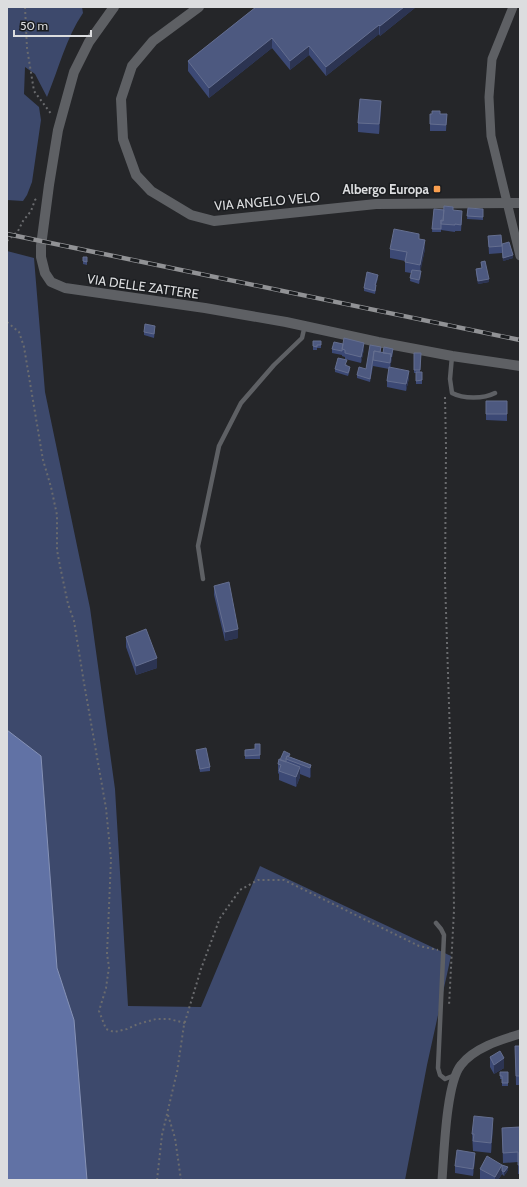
<svg xmlns="http://www.w3.org/2000/svg" width="527" height="1187" viewBox="0 0 527 1187" font-family="Cabin,sans-serif">
<style>
.green{fill:#3d496c}
.water{fill:#6172a5;stroke:#8692b6}
.lines{fill:none;stroke-linecap:round;stroke-linejoin:round}
.path{stroke:#6a6b6e;stroke-width:2;stroke-dasharray:2 3;stroke-linecap:butt}
.lane{stroke:#5e6064;stroke-width:4.5}
.street{stroke:#5e6064;stroke-width:9}
.secondary{stroke:#5e6064;stroke-width:10}
.rail-casing{stroke:#919295;stroke-width:4.5}
.rail{stroke:#1b1d20;stroke-width:3;stroke-dasharray:9;stroke-linecap:butt}
.wall{fill:#3c4975}
.shaded-wall{fill:#2c3452}
.building{fill:#4d5980;stroke:#646e8f}
.poi-dot{fill:#fa9f4f;stroke:#1b1d20;stroke-width:1.5}
.labels{text-anchor:middle;stroke-width:3;stroke-linejoin:round;paint-order:stroke}
.poi-label{font-size:13px;font-weight:bold;fill:#dcdddf;stroke:#1b1d20;text-anchor:end}
.street-label{font-size:13px;fill:#dcdddf;stroke:#1b1d20}
</style>
<rect width="100%" height="100%" fill="#252629"/>
<path class="green" d="M 7,7 L 82,7 L 83,13 C 66,38 59,68 47,97 L 35,74 L 25,67 L 24,94 L 39,107 L 41,120 L 32,182 L 27,195 L 23,201 L 7,200 Z
M 7,251 L 34,258 L 45,392 L 90,608 L 115,789 L 128,1006 L 201,1007 L 260,866 L 451,956 L 427,1065 L 405,1180 L 7,1180 Z"/>
<path class="water" d="M 7,730 L 41,756 L 57,968 L 74,1020 L 87,1180 L 7,1180 Z"/>
<g class="lines">
<path class="path" d="M 25,7 L 27,48 L 34,91 L 52,115
M 7,241 L 18,231 L 23,221 L 31,211 L 35,200 L 37,198
M 7,322 L 19,332 L 24,347 L 43,460 L 51,487 L 57,515 L 57,550 L 60,566 L 68,604 L 74,621 L 84,683 L 106,808 L 111,859 L 107,954 L 109,967 L 106,988 L 99,1011 L 106,1029 L 114,1032 L 127,1029 L 138,1024 L 156,1019 L 169,1019 L 185,1023
M 445,397 L 446,447 L 445,580 L 453,830 L 454,910 L 449,1006
M 168,1115 L 175,1138 L 181,1180
M 157,1180 L 162,1135 L 177,1072 L 184,1025 L 201,969 L 220,918 L 240,890 L 258,880 L 284,880 L 419,946 L 438,950"/>
<path class="lane" d="M 452,356 L 450,379 L 452,393 C 463,399 484,399 495,393
M 203,579 L 198,546 L 219,446 L 241,403 L 274,365 L 302,338 L 305,325
M 436,923 L 441,929 L 444,935 L 438,1068 L 440,1075 L 445,1079 L 455,1075"/>
<path class="street" d="M 513,7 L 492,59 L 489,97 L 491,136 L 520,256
M 442,1180 C 444,1155 446,1083 461,1065 C 474,1048 500,1040 520,1034"/>
<path class="secondary" d="M 114,7 L 89,42 L 74,72 L 58,130 L 49,185 L 41,246 L 41,257 L 45,273 L 51,282 L 65,288 L 205,308 L 286,322 L 378,342 L 452,356 L 520,366
M 199,7 L 153,41 L 132,66 L 121,99 L 123,139 L 136,175 L 151,191 L 191,215 L 214,221 L 376,204 L 520,203"/>
<g class="rail-casing">
<path id="rail" d="M 7,234 L 520,340"/>
</g>
<use href="#rail" class="rail"/>
</g>
<path class="wall" d="M 256,7 L 416,7 L 380,36 L 379,34 L 326,76 L 309,55 L 290,70 L 272,48 L 209,98 L 188,71 L 188,61 Z
M 381,110 L 379,134 L 358,132 L 358,123 Z
M 430,114 L 447,114 L 446,131 L 430,131 Z
M 468,208 L 483,212 L 483,220 L 467,219 Z
M 434,209 L 453,210 L 462,217 L 461,231 L 455,231 L 455,232 L 441,230 L 441,232 L 432,232 Z
M 488,236 L 502,244 L 513,258 L 503,261 L 502,250 L 502,253 L 489,254 Z
M 419,239 L 425,249 L 420,271 L 421,275 L 419,284 L 410,281 L 411,273 L 405,272 L 405,261 L 390,258 L 390,249 Z
M 83,261 L 87,261 L 87,265 L 83,264 Z
M 481,262 L 489,282 L 478,284 L 476,273 L 476,269 L 482,268 Z
M 378,278 L 376,285 L 376,289 L 375,294 L 364,291 L 364,288 Z
M 155,330 L 154,338 L 144,335 L 144,332 Z
M 313,341 L 321,341 L 321,348 L 317,348 L 317,350 L 313,350 Z
M 381,347 L 381,352 L 393,352 L 390,368 L 409,378 L 406,391 L 387,387 L 387,381 L 389,369 L 373,366 L 370,382 L 357,378 L 357,375 L 366,369 Z
M 332,349 L 364,349 L 361,363 L 345,359 L 345,357 L 342,356 L 342,355 L 332,353 Z
M 414,353 L 421,353 L 420,372 L 422,372 L 422,384 L 416,384 L 416,373 L 414,373 Z
M 347,364 L 346,366 L 350,370 L 348,376 L 335,372 L 335,369 Z
M 486,401 L 507,401 L 507,421 L 486,420 Z
M 214,586 L 238,638 L 225,641 L 214,595 Z
M 126,637 L 157,668 L 136,675 L 126,647 Z
M 260,744 L 260,759 L 245,759 L 245,750 L 255,749 Z
M 196,750 L 210,767 L 210,771 L 200,772 Z
M 290,757 L 311,765 L 311,775 L 310,778 L 300,774 L 300,777 L 296,787 L 279,780 L 279,774 L 278,773 L 278,764 L 280,760 Z
M 515,1046 L 520,1046 L 520,1085 L 516,1085 Z
M 490,1057 L 504,1068 L 494,1074 L 490,1067 Z
M 500,1072 L 508,1072 L 508,1086 L 502,1086 L 502,1079 L 500,1079 Z
M 493,1127 L 491,1153 L 473,1151 L 472,1134 Z
M 520,1127 L 520,1174 L 518,1174 L 518,1162 L 503,1163 L 502,1128 Z
M 475,1160 L 473,1176 L 455,1173 L 455,1166 Z
M 502,1165 L 508,1170 L 504,1176 L 502,1174 L 498,1180 L 482,1180 L 480,1179 L 480,1169 Z"/>
<path class="shaded-wall" d="M 404,7 L 416,7 L 380,36 L 380,26 Z
M 379,25 L 379,34 L 326,76 L 326,67 Z
M 272,38 L 272,48 L 209,98 L 209,88 Z
M 309,46 L 309,55 L 290,70 L 290,61 Z
M 381,101 L 381,110 L 379,134 L 379,124 Z
M 425,240 L 425,249 L 420,274 L 420,265 Z
M 513,255 L 513,258 L 503,261 L 503,258 Z
M 421,271 L 421,275 L 419,284 L 419,280 Z
M 489,279 L 489,282 L 478,284 L 478,281 Z
M 364,343 L 364,349 L 361,363 L 361,357 Z
M 393,349 L 393,352 L 390,369 L 390,363 Z
M 409,371 L 409,378 L 406,391 L 406,384 Z
M 238,629 L 238,638 L 225,641 L 225,632 Z
M 157,658 L 157,668 L 136,675 L 136,666 Z
M 311,765 L 311,775 L 310,778 L 310,768 Z
M 300,767 L 300,777 L 296,787 L 296,777 Z
M 504,1058 L 504,1068 L 494,1074 L 494,1065 Z
M 493,1118 L 493,1127 L 491,1153 L 491,1143 Z
M 475,1153 L 475,1160 L 473,1176 L 473,1169 Z
M 502,1165 L 502,1174 L 498,1180 L 495,1180 L 495,1177 Z
M 508,1167 L 508,1170 L 504,1176 L 504,1172 Z"/>
<path class="building" d="M 256,7 L 404,7 L 380,26 L 379,25 L 326,67 L 309,46 L 290,61 L 272,38 L 209,88 L 188,61 Z
M 360,99 L 381,101 L 379,124 L 358,123 Z
M 432,111 L 440,111 L 440,114 L 447,114 L 446,125 L 430,124 L 430,114 L 432,114 Z
M 444,206 L 453,207 L 453,210 L 462,211 L 461,225 L 455,224 L 455,225 L 441,224 L 441,220 L 443,221 Z
M 468,208 L 483,209 L 483,217 L 467,216 Z
M 434,209 L 444,210 L 443,221 L 441,220 L 441,229 L 432,229 Z
M 394,229 L 419,234 L 419,239 L 425,240 L 420,265 L 405,262 L 407,252 L 390,249 Z
M 501,235 L 502,246 L 489,247 L 488,236 Z
M 509,242 L 513,255 L 503,258 L 502,244 Z
M 83,257 L 87,257 L 87,262 L 83,261 Z
M 485,261 L 489,279 L 478,281 L 476,269 L 482,268 L 481,262 Z
M 412,270 L 421,271 L 419,280 L 410,278 Z
M 367,272 L 378,275 L 375,285 L 376,285 L 375,291 L 364,288 Z
M 145,324 L 155,326 L 154,334 L 144,332 Z
M 344,338 L 364,343 L 361,357 L 345,353 L 345,350 L 342,349 Z
M 313,341 L 321,341 L 321,345 L 317,345 L 317,347 L 313,346 Z
M 334,342 L 343,344 L 342,351 L 332,349 Z
M 370,345 L 381,347 L 380,352 L 374,351 L 370,379 L 357,375 L 359,367 L 366,369 Z
M 384,347 L 393,349 L 391,357 L 391,354 L 383,353 Z
M 374,351 L 391,354 L 390,363 L 373,360 Z
M 414,353 L 421,353 L 420,370 L 414,370 Z
M 338,358 L 347,360 L 345,365 L 350,367 L 348,373 L 335,369 Z
M 389,367 L 409,371 L 406,384 L 387,381 Z
M 416,372 L 422,372 L 422,380 L 416,381 Z
M 486,401 L 507,401 L 507,414 L 486,414 Z
M 229,582 L 238,629 L 225,632 L 214,586 Z
M 146,629 L 157,658 L 136,666 L 126,637 Z
M 255,744 L 260,744 L 260,755 L 245,756 L 245,750 L 255,749 Z
M 206,748 L 210,767 L 200,769 L 196,750 Z
M 284,751 L 290,754 L 289,756 L 287,756 L 286,759 L 286,762 L 280,760 Z
M 287,756 L 311,765 L 310,768 L 286,759 Z
M 279,759 L 300,767 L 296,777 L 279,771 L 281,765 L 278,764 Z
M 515,1046 L 520,1046 L 520,1076 L 516,1076 Z
M 500,1051 L 504,1058 L 494,1065 L 490,1057 Z
M 500,1072 L 508,1072 L 508,1083 L 502,1083 L 502,1076 L 500,1076 Z
M 474,1116 L 493,1118 L 491,1143 L 473,1141 L 474,1134 L 472,1134 Z
M 520,1127 L 520,1165 L 518,1165 L 518,1152 L 503,1153 L 502,1128 Z
M 457,1150 L 475,1153 L 473,1169 L 455,1166 Z
M 487,1156 L 502,1165 L 495,1177 L 480,1169 Z
M 502,1165 L 508,1167 L 504,1172 L 502,1171 Z"/>
<rect class="poi-dot" x="433" y="185" width="8" height="8" rx="2"/>
<g class="labels">
<g class="poi-label">
<text x="429" y="194">Albergo Europa</text>
</g>
<g class="street-label">
<text transform="translate(267 201) rotate(-5)" y="5">VIA ANGELO VELO</text>
<text transform="translate(143 286) rotate(8)" y="5">VIA DELLE ZATTERE</text>
</g>
</g>
<rect width="527" height="1187" fill="none" stroke="#dcdddf" stroke-width="16"/>
<path d="M14 30v6h77v-6" fill="none" stroke="#dcdddf" stroke-width="2"/>
<text x="20" y="30" font-size="12" fill="#dcdddf" stroke="#1b1d20" stroke-width="3" paint-order="stroke">50 m</text>
</svg>
